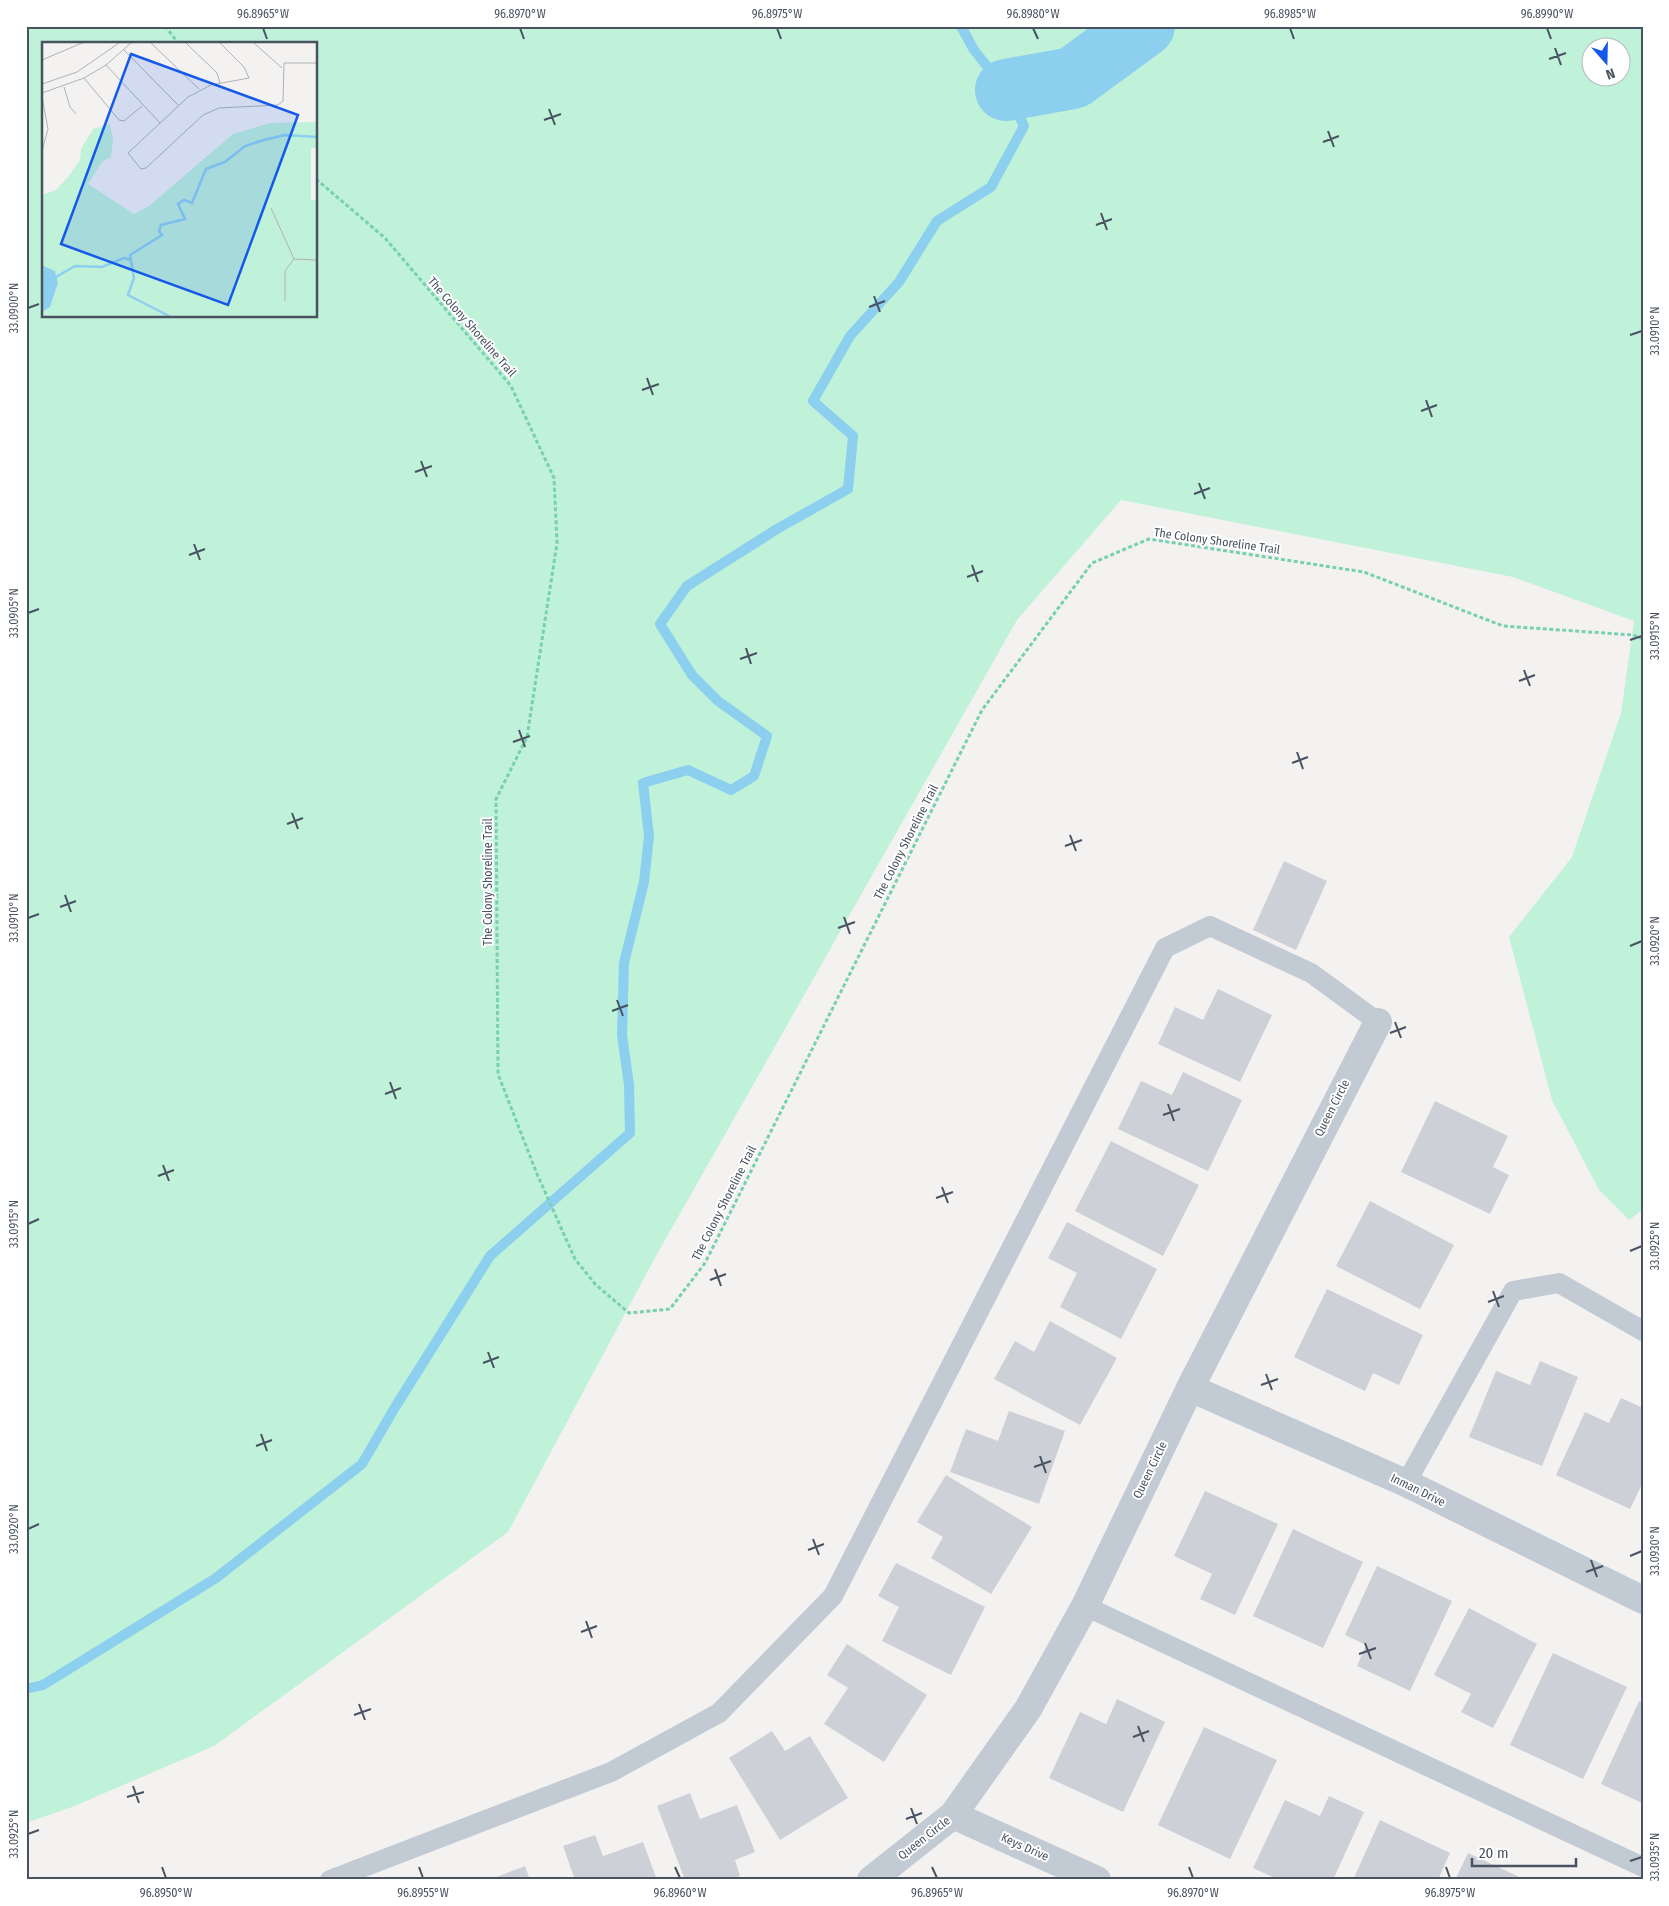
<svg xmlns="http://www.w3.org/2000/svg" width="1669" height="1906" viewBox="0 0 1669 1906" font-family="'Fira Sans Condensed',sans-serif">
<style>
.green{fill:#c0f1d9;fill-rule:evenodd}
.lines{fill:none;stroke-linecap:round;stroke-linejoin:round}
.stream{stroke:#8ccfef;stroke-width:10}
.river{stroke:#8ccfef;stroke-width:62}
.building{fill:#cdd0d7}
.path{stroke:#77d0af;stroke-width:3;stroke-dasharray:4 2.5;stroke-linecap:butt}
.service{stroke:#c2cad3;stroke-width:20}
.minor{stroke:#c2cad3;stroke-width:28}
.ticks{fill:none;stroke:#495260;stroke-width:2}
.labels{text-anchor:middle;stroke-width:4;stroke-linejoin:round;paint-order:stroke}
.street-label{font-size:12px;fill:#495260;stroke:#fff}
.inset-river{fill:none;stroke:#8ccfef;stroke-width:2.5}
.inset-road{fill:none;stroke:#b0b2b7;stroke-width:1}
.view{fill:#1559ea;fill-opacity:0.15;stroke:#1559ea;stroke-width:2.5}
.inset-edge{fill:none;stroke:#495260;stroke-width:2.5}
.neatline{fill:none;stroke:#495260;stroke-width:2}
.ticks-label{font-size:12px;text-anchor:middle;fill:#495260}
</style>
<rect width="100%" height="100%" fill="#f4f2f1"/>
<path class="green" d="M 26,26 L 1643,26 L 1643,1209 L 1629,1220 L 1599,1190 L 1552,1100 L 1509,937 L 1572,857 L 1621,713 L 1634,621 L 1513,577 L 1121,500 L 1017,620 L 656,1256 L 508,1532 L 214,1746 L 72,1807 L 26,1823 ZM 44,44 L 316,44 L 316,316 L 44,316 ZM 1592,48 L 1622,48 L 1622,78 L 1592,78 Z"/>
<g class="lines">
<path class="stream" d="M 26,1689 L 43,1685 L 216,1578 L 362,1464 L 394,1409 L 490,1256 L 630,1133 L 629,1085 L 622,1035 L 624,963 L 644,882 L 649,836 L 643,783 L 688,770 L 731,790 L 754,776 L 767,736 L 718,701 L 692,675 L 660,624 L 687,586 L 777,529 L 848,489 L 853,436 L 813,401 L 850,336 L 899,282 L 937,221 L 991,187 L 1024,126 L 1006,90 L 974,50 L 961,26"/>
<path class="river" d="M 1006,90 L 1073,78 L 1144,26"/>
</g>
<path class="building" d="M 1284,861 L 1327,881 L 1296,950 L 1253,930 Z
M 1218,989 L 1272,1015 L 1240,1082 L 1158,1044 L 1175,1007 L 1203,1020 Z
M 1183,1072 L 1242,1100 L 1208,1171 L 1118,1129 L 1141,1081 L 1172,1095 Z
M 1435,1101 L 1508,1136 L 1493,1167 L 1509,1175 L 1490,1214 L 1401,1172 Z
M 1111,1141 L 1199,1185 L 1163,1256 L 1075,1211 Z
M 1370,1201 L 1454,1245 L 1420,1309 L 1336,1266 Z
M 1067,1222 L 1157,1269 L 1121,1339 L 1060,1307 L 1077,1273 L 1048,1258 Z
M 1327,1289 L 1423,1335 L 1399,1385 L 1373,1373 L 1365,1391 L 1294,1357 Z
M 1050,1321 L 1117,1358 L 1080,1425 L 994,1379 L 1015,1341 L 1034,1352 Z
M 1540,1361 L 1578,1377 L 1542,1466 L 1469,1437 L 1496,1371 L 1530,1385 Z
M 1621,1398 L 1643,1408 L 1643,1482 L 1630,1509 L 1556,1475 L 1585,1412 L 1609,1423 Z
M 1009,1411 L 1065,1431 L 1039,1504 L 950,1472 L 966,1429 L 998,1441 Z
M 946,1475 L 1032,1527 L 991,1594 L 931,1558 L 943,1537 L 917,1522 Z
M 1205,1491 L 1278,1524 L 1235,1615 L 1200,1599 L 1212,1574 L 1174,1556 Z
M 1293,1529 L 1363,1562 L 1323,1648 L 1253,1616 Z
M 896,1563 L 985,1607 L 951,1675 L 882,1641 L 899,1607 L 878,1596 Z
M 1377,1566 L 1452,1601 L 1410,1691 L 1357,1666 L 1366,1645 L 1345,1635 Z
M 1469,1608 L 1537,1644 L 1493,1728 L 1461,1712 L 1471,1694 L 1434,1675 Z
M 847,1644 L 927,1695 L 884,1762 L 824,1724 L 848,1688 L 827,1675 Z
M 1553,1653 L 1627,1687 L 1583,1779 L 1510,1745 Z
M 1117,1699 L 1165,1722 L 1123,1812 L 1049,1778 L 1080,1712 L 1106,1724 Z
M 1639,1701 L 1643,1703 L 1642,1803 L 1601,1784 Z
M 1204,1727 L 1277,1760 L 1230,1859 L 1158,1825 Z
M 772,1731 L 785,1751 L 810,1736 L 848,1798 L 780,1840 L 729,1758 Z
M 690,1793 L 700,1819 L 737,1805 L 755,1852 L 735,1860 L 740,1876 L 730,1880 L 685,1880 L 657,1806 Z
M 1329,1796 L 1364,1812 L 1333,1880 L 1279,1880 L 1253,1868 L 1285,1800 L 1320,1816 Z
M 1380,1820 L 1450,1853 L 1438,1880 L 1353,1880 Z
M 595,1835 L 603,1856 L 643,1842 L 657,1880 L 575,1880 L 563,1846 Z
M 1468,1853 L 1526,1880 L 1455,1880 Z
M 525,1866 L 530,1880 L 489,1880 Z"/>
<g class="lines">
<path class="path" d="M 165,26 L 179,44
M 316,179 L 385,238 L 511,386 L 554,478 L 557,543 L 527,737 L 496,799 L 498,1074 L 537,1174 L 575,1259 L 595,1284 L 629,1313 L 670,1309 L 705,1263 L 982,710 L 1092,563 L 1149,539 L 1364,572 L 1503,626 L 1633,635 L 1643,639"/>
<path class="service" d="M 1406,1483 L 1513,1291 L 1559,1283 L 1643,1331
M 1085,1606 L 1643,1867
M 330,1880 L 611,1772 L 719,1713 L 833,1596 L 1165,948 L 1210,926 L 1311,973 L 1378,1022"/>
<path class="minor" d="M 1190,1388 L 1406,1483 L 1643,1600
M 953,1815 L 1097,1880
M 871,1880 L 953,1815 L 1028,1709 L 1085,1606 L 1190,1388 L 1378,1022"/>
</g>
<path class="ticks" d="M 263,28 L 267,39M 520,28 L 524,39M 777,28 L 781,39M 1033,28 L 1038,39M 1290,28 L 1294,39M 1547,28 L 1551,39M 1555,48 L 1561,65M 1549,59 L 1566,53M 549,109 L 555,125M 544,120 L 561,114M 1328,131 L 1334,147M 1323,142 L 1339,136M 1101,213 L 1107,230M 1096,225 L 1112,219M 874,296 L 880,312M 869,307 L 885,301M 28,308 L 39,304M 1630,335 L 1642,331M 647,378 L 653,395M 642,390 L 659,384M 1426,400 L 1432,417M 1421,411 L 1437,405M 421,461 L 427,477M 415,472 L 432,466M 1199,483 L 1205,499M 1194,494 L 1210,488M 194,544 L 200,560M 189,555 L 205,549M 972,565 L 978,582M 967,577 L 983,571M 28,613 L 39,609M 1630,640 L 1642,636M 746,648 L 751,664M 740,659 L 757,653M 1524,670 L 1530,686M 1519,681 L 1535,675M 519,730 L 525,747M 513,742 L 530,736M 1297,752 L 1303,769M 1292,763 L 1308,757M 292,813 L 298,829M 287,824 L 303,818M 1070,835 L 1076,851M 1065,846 L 1082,840M 65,895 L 71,912M 60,907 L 76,901M 844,917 L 850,934M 28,918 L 39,914M 838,928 L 855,922M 1630,946 L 1642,941M 617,1000 L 623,1016M 612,1011 L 628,1005M 1395,1022 L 1401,1038M 1390,1033 L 1406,1027M 390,1082 L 396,1099M 385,1094 L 401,1088M 1168,1104 L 1174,1121M 1163,1115 L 1180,1109M 163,1165 L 169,1181M 158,1176 L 174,1170M 942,1187 L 948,1203M 936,1198 L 953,1192M 28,1224 L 39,1219M 1630,1251 L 1642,1246M 715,1269 L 721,1286M 710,1280 L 726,1274M 1493,1291 L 1499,1307M 1488,1302 L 1504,1296M 488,1352 L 494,1368M 483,1363 L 499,1357M 1266,1374 L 1272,1390M 1261,1385 L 1278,1379M 261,1434 L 267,1451M 256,1446 L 272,1440M 1040,1456 L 1046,1473M 1034,1467 L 1051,1461M 28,1529 L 39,1524M 813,1539 L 819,1555M 808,1550 L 824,1544M 1630,1556 L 1642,1551M 1591,1560 L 1597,1577M 1586,1572 L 1603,1566M 586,1621 L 592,1638M 581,1632 L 597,1626M 1365,1643 L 1371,1659M 1359,1654 L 1376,1648M 359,1704 L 365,1720M 354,1715 L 371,1709M 1138,1726 L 1144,1742M 1133,1737 L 1149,1731M 133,1786 L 139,1803M 127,1797 L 144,1792M 911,1808 L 917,1824M 906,1819 L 922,1813M 28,1834 L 39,1830M 1630,1861 L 1642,1857M 162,1867 L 166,1878M 419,1867 L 423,1878M 675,1867 L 680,1878M 932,1867 L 937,1878M 1189,1867 L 1193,1878M 1446,1867 L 1450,1878"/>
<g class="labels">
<g class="street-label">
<text transform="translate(472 327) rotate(49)" y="4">The Colony Shoreline Trail</text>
<text transform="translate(1217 541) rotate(8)" y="4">The Colony Shoreline Trail</text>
<text transform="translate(906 842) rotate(-63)" y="4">The Colony Shoreline Trail</text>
<text transform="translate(488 882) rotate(-90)" y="4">The Colony Shoreline Trail</text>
<text transform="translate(1332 1108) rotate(-63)" y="4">Queen Circle</text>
<text transform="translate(724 1203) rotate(-63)" y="4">The Colony Shoreline Trail</text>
<text transform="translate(1150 1470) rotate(-64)" y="4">Queen Circle</text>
<text transform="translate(1418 1490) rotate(26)" y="4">Inman Drive</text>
<text transform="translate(924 1838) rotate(-38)" y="4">Queen Circle</text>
<text transform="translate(1025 1847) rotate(24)" y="4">Keys Drive</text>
</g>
</g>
<g transform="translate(42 42)">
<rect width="275" height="275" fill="#f4f2f1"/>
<path d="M 275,80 L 275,106 L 269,106 L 269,158 L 275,158 L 275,274 L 0,274 L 0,270 L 8,265 L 16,241 L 13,229 L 0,223 L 0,153 L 14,148 L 26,135 L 38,118 L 39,107 L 51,87 L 68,82 L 71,97 L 69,115 L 60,120 L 46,142 L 92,172 L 107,164 L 191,92 L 228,81 Z" fill="#c0f1d9"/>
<path d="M 0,223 L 13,229 L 16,241 L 8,265 L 0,270 Z" fill="#8ccfef"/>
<path class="inset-river" d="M 0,243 L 33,224 L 60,225 L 82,216 L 89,218M 127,274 L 86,253 L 92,236 L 88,213 L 120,193 L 117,189 L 119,183 L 143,177 L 136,162 L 142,158 L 150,161 L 164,127 L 183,120 L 203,104 L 222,98 L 243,93 L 275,95"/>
<path class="inset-road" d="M 109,1 L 157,47M 144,1 L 175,31 L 178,41M 178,1 L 202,25 L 207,36 L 169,43 L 146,55 L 86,111 L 99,127 L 104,126 L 161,73 L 177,66 L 236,63 L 241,59 L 242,21 L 275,21M 212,1 L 240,26M 82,8 L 136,63M 0,18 L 40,1M 64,23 L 118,81M 42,36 L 77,78 L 82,79 L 100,64M 0,42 L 35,30 L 77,1M 22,45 L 28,65 L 34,72M 0,51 L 42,36 L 64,23 L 89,1M 0,54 L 6,87 L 0,109M 229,166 L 252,217 L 275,218M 243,259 L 243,229 L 252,217"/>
<path class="view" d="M 89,12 L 256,73 L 186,263 L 19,202 Z"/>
<rect width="275" height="275" class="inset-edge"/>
</g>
<rect width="1669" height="1906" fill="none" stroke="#ffffff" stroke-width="55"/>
<g transform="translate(1606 62) rotate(160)"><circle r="24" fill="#ffffff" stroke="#b6babf"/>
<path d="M0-4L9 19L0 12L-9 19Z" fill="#1559ea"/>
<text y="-8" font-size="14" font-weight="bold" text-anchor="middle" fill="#495260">N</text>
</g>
<path d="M1472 1858v8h104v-8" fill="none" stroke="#495260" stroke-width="2.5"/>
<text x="1479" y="1858" font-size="15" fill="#495260" stroke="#ffffff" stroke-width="4" paint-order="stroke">20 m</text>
<rect x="28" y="28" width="1614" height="1850" class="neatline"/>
<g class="ticks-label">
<text x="263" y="18">96.8965°W</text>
<text x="520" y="18">96.8970°W</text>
<text x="777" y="18">96.8975°W</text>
<text x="1033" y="18">96.8980°W</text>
<text x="1290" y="18">96.8985°W</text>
<text x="1547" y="18">96.8990°W</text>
<text transform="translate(14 308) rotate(-90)" y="4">33.0900°N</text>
<text transform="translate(1655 331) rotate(-90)" y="4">33.0910°N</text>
<text transform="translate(14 613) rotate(-90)" y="4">33.0905°N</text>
<text transform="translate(1655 636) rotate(-90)" y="4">33.0915°N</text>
<text transform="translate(14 918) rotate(-90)" y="4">33.0910°N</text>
<text transform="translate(1655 941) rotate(-90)" y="4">33.0920°N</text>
<text transform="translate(14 1224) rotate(-90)" y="4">33.0915°N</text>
<text transform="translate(1655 1246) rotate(-90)" y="4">33.0925°N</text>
<text transform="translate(14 1529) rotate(-90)" y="4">33.0920°N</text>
<text transform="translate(1655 1551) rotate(-90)" y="4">33.0930°N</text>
<text transform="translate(14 1834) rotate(-90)" y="4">33.0925°N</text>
<text transform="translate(1655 1857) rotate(-90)" y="4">33.0935°N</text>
<text x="166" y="1897">96.8950°W</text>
<text x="423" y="1897">96.8955°W</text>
<text x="680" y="1897">96.8960°W</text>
<text x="937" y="1897">96.8965°W</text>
<text x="1193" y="1897">96.8970°W</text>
<text x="1450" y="1897">96.8975°W</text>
</g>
</svg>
